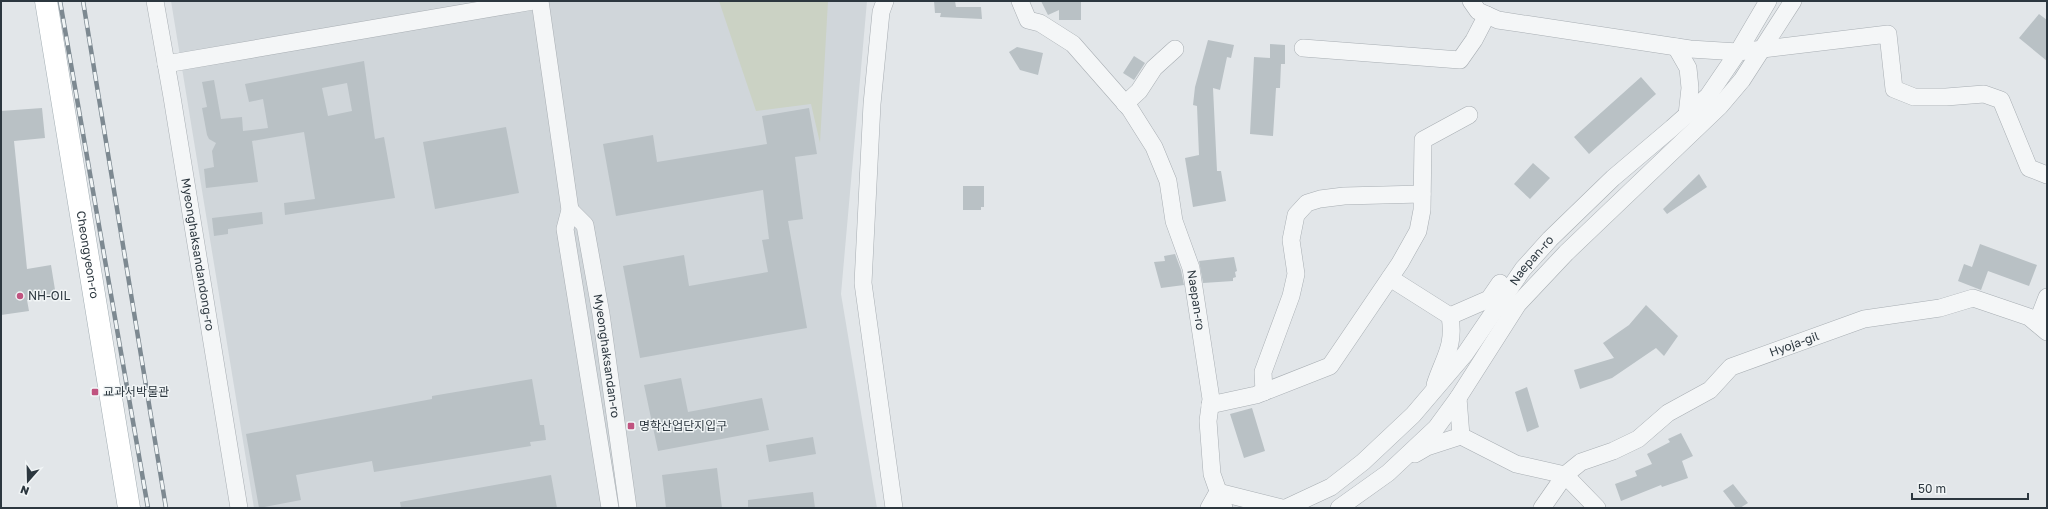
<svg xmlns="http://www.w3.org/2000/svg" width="2048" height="509" viewBox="0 0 2048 509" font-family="'Golos Text','Noto Sans KR',sans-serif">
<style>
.built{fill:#d0d6da}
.green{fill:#cbd2c4}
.building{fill:#b9c1c5;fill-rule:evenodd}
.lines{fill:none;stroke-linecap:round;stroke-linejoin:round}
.minor-casing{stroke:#a8aeb3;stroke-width:18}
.major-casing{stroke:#a2adb3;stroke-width:23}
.minor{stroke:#f4f6f7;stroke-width:17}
.major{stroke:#fff;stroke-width:22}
.rail-casing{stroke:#7d8991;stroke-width:4.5}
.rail{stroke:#f1f5f6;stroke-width:3;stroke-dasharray:9;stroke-linecap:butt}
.poi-dot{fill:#c05480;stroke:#f1f5f6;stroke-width:1.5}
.labels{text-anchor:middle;stroke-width:3;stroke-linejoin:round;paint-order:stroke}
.street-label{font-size:12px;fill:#2c373f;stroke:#f1f5f6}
.poi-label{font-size:12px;fill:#2c373f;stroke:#f1f5f6;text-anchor:start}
</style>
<rect width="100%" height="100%" fill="#e2e6e9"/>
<path class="built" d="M 171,1 L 867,1 L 841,294 L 877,508 L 254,508 Z"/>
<path class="green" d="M 719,1 L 828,1 L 820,143 L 811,104 L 756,111 Z"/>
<path class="building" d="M 934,1 L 955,1 L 956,7 L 981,7 L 982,19 L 940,17 L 941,13 L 935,13 Z
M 1041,1 L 1081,1 L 1081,20 L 1059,20 L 1059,10 L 1048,15 Z
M 2039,14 L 2047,20 L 2047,61 L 2019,38 Z
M 1208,40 L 1234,45 L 1231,58 L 1227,57 L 1220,90 L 1213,88 L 1217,171 L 1221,171 L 1226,201 L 1193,207 L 1185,158 L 1199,155 L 1197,106 L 1193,105 L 1195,87 Z
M 1270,44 L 1285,45 L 1285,64 L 1281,64 L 1280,88 L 1276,88 L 1273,136 L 1250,134 L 1254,57 L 1270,58 Z
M 1017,47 L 1043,53 L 1038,75 L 1020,70 L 1009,52 Z
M 1134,56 L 1145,63 L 1134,80 L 1123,73 Z
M 364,61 L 375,139 L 384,137 L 395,198 L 285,215 L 284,203 L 315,199 L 304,132 L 252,141 L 258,182 L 206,188 L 204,169 L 214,167 L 212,151 L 216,143 L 209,139 L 207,135 L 202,108 L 207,107 L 202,82 L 214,80 L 221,119 L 242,117 L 243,131 L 268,128 L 263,99 L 249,102 L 245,84 ZM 347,83 L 352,111 L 328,116 L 322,88 Z
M 1641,77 L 1656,94 L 1589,154 L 1574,137 Z
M 42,108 L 45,138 L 14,141 L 27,269 L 51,265 L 56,296 L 27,300 L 29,311 L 1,315 L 1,111 Z
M 809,108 L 817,154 L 795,157 L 803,219 L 788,221 L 807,328 L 640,358 L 623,266 L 684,255 L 689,286 L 768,272 L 762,240 L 769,239 L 763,190 L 616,216 L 603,144 L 653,135 L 657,162 L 767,144 L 762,116 Z
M 506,127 L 519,193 L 435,209 L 423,142 Z
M 1533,163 L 1550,178 L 1530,199 L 1514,184 Z
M 1699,174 L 1707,187 L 1667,214 L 1663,209 Z
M 963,186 L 984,186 L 984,207 L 981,207 L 981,210 L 963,210 Z
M 262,212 L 263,224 L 228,229 L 228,234 L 214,236 L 212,218 Z
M 1980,244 L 2037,265 L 2029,286 L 1988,271 L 1981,290 L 1958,281 L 1964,264 L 1972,267 Z
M 1175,254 L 1181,270 L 1184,285 L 1161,288 L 1154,262 L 1165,261 L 1164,256 Z
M 1234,257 L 1237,271 L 1235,272 L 1236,277 L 1233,278 L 1233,281 L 1203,283 L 1199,261 Z
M 1646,305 L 1678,336 L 1664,356 L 1656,348 L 1612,378 L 1580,389 L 1574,370 L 1614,358 L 1603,343 L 1629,325 Z
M 681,378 L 688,412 L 762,398 L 769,430 L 658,451 L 644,385 Z
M 532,379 L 540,425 L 544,425 L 546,440 L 530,442 L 531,446 L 374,472 L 372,461 L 296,475 L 301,500 L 259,508 L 246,434 L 432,399 L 432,396 Z
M 1527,387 L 1539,427 L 1527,432 L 1515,392 Z
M 1252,408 L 1265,451 L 1244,458 L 1230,414 Z
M 1681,433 L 1693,456 L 1682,461 L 1688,478 L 1662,487 L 1661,485 L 1621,501 L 1615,484 L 1637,476 L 1635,471 L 1652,464 L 1647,454 L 1670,442 L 1668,439 Z
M 813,437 L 816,454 L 769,462 L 766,445 Z
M 717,468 L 722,508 L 666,508 L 662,475 Z
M 551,475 L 557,508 L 401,508 L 400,502 Z
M 1733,484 L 1748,503 L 1740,508 L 1736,508 L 1723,491 Z
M 813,492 L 815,508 L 748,508 L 748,500 Z"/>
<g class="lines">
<g class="minor-casing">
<g id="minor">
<path id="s1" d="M 155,1 L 172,97 L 239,508"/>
<path d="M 540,1 L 570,210 L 565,229 L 610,508"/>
<path d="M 885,1 L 881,12 L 872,104 L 863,283 L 894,508"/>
<path id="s2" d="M 1020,1 L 1028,20 L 1040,23 L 1073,44 L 1130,109 L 1154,147 L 1168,181 L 1174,221 L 1191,268 L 1211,399 L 1208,421 L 1212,474 L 1224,508"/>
<path d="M 1471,1 L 1478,11 L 1498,20 L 1690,49 L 1738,52 L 1888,34 L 1894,89 L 1914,97 L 1946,97 L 1984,94 L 2001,100 L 2029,168 L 2047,175"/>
<path d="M 1676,47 L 1688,68 L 1690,88 L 1687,115"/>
<path d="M 1303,48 L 1460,60 L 1474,40 L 1487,15"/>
<path d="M 166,64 L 533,1"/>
<path d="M 1125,104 L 1139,91 L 1154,68 L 1175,49"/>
<path id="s3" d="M 570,210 L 585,225 L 601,314 L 628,508"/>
<path d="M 1390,278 L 1450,316 C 1455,347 1444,357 1435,385"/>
<path d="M 1450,316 L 1489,299 L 1500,283"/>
<path d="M 2037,323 L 2047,297"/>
<path d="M 1264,392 L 1263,372 L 1291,296 L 1296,274 L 1291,240 L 1296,215 L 1307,203 L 1320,199 L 1344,196 L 1422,194"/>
<path d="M 1210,405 L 1256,395 L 1330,366 L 1400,263 L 1418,231 L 1422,210 L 1423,140 L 1469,115"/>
<path id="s4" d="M 1461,436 L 1516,464 L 1565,475 L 1581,462 L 1613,451 L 1638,439 L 1668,413 L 1710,390 L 1731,367 L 1864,319 L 1940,308 L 1973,298 L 2029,317 L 2047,332"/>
<path d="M 1415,454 L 1427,447 L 1461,436 L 1458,398"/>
<path d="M 1209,508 L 1218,492 L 1282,508"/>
<path id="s5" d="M 1286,508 L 1331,487 L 1363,462 L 1413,415 L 1465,354 L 1523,269 L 1550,239 L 1613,178 L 1672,128 L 1708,96 L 1738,52 L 1768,1"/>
<path d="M 1339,508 L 1388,473 L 1436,428 L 1458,398 L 1518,304 L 1566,253 L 1720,106 L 1742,80 L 1793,1"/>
<path d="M 1542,508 L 1565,475 L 1597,508"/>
</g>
</g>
<g class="major-casing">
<g id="major">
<path id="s6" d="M 46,1 L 129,508"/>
</g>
</g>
<use href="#minor" class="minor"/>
<use href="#major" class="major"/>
<g class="rail-casing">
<path id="rail" d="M 60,1 L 148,508
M 83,1 L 166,508"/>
</g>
<use href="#rail" class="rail"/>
</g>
<g class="poi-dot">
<circle cx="20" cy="296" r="4"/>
<rect x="91" y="388" width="8" height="8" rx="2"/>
<rect x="627" y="422" width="8" height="8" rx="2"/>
</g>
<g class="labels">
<g class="street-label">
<text dy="4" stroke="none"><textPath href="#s1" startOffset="257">Myeonghaksandandong-ro</textPath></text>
<text dy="4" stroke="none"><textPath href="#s6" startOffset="257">Cheongyeon-ro</textPath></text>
<text dy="4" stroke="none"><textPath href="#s5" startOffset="354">Naepan-ro</textPath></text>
<text dy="4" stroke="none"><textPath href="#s2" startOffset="363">Naepan-ro</textPath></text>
<text dy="4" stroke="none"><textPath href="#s4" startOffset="380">Hyoja-gil</textPath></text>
<text dy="4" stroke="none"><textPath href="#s3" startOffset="154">Myeonghaksandan-ro</textPath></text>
</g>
<g class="poi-label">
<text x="28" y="300">NH-OIL</text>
<text x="103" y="396">교과서박물관</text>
<text x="639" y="430">명학산업단지입구</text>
</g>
</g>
<rect width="2048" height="509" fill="none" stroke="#2c373f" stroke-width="4"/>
<g transform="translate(28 481) rotate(200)" stroke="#f1f5f6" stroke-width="3" paint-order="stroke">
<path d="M0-3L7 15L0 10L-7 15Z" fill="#2c373f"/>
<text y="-6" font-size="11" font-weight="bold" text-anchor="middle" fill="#2c373f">N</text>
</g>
<path d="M1912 493v6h116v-6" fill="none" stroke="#2c373f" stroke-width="2"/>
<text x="1918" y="493" font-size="12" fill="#2c373f" stroke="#f1f5f6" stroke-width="3" paint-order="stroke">50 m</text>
</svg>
